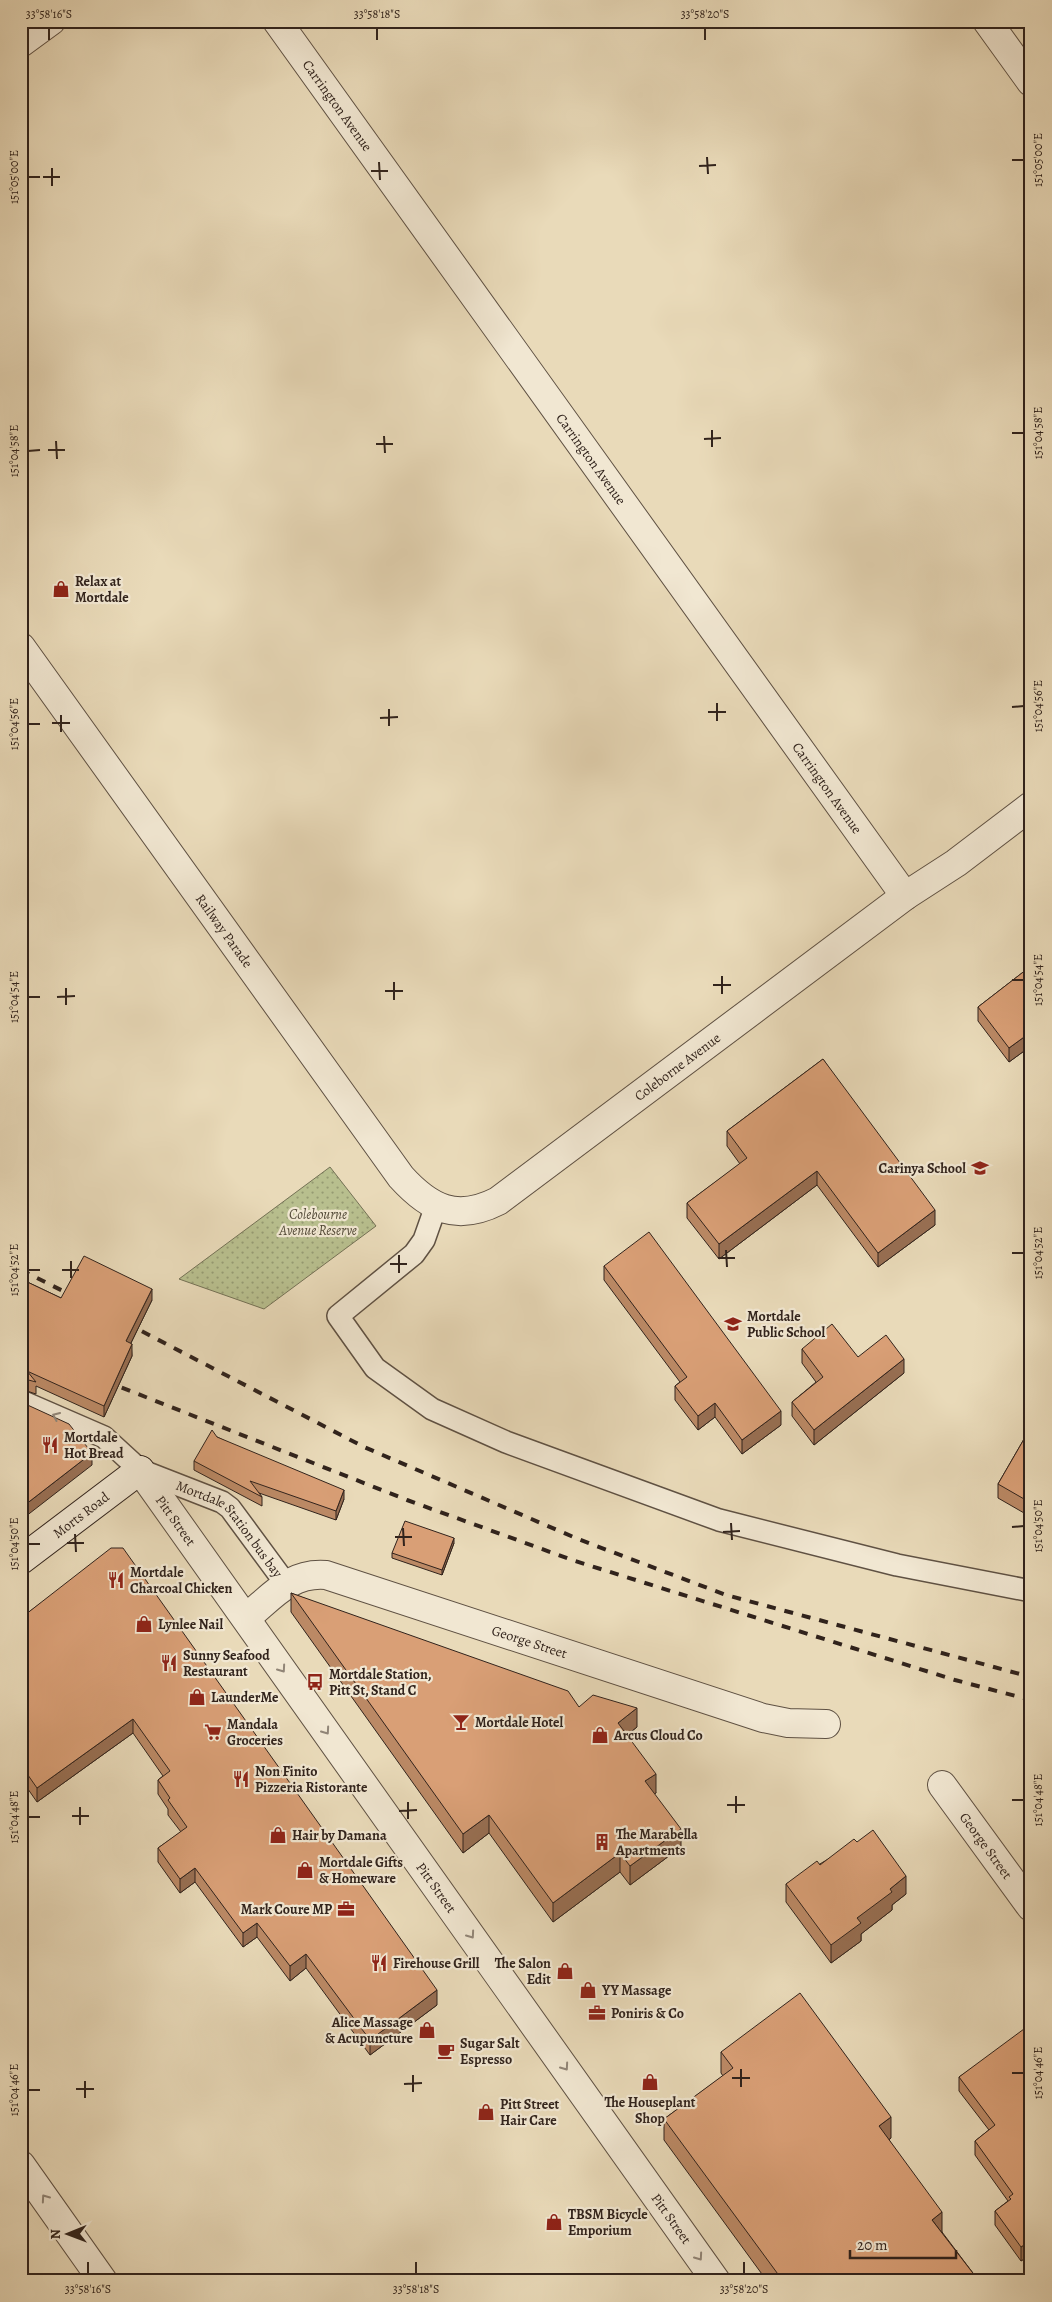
<svg xmlns="http://www.w3.org/2000/svg" width="1052" height="2302" viewBox="0 0 1052 2302" font-family="Alegreya,serif">
<style>
.park{fill:url(#park-dots);stroke:#747155}
.lines{fill:none;stroke-linecap:round;stroke-linejoin:round}
.lane-casing{stroke:#5f5143;stroke-width:24}
.street-casing{stroke:#5f5143;stroke-width:30}
.secondary-casing{stroke:#31231c;stroke-width:30}
.lane{stroke:#f1e7d2;stroke-width:21}
.street{stroke:#f1e7d2;stroke-width:28}
.secondary{stroke:#f1e7d2;stroke-width:28}
.rail{stroke:#31231c;stroke-width:4;stroke-dasharray:9 9;stroke-linecap:butt}
.wall{fill:#bb8965;stroke:#31231c}
.shaded-wall{fill:#986f53;stroke:#31231c}
.building{fill:#d99f76;stroke:#31231c}
.oneway{stroke:#918577}
.ticks{fill:none;stroke:#31231c;stroke-width:2}
.labels{text-anchor:middle;stroke-width:4.5;stroke-linejoin:round;paint-order:stroke}
.street-label{font-size:14px;fill:#31231c;stroke:#f1e7d2}
.poi-label{font-size:14px;font-weight:bold;fill:#31231c;stroke:#f1e7d2;text-anchor:start}
.park-label{font-size:14px;font-style:italic;fill:#534a38;stroke:#f1e7d2}
.neatline{fill:none;stroke:#31231c;stroke-width:2}
.ticks-label{font-size:12px;text-anchor:middle;fill:#31231c}
</style>
<defs>
<pattern id="park-dots" width="8" height="8" patternUnits="userSpaceOnUse" patternTransform="scale(1.25)"><rect width="8" height="8" fill="#b8bf8e"/><path d="M2 2h.1M6 6h.1" fill="none" stroke="#969b73" stroke-width="1.8" stroke-linecap="round"/></pattern>
</defs>
<rect width="100%" height="100%" fill="#e9dab9"/>
<filter id="stains"><feTurbulence type="fractalNoise" baseFrequency=".004" numOctaves="4"/><feColorMatrix values="0 0 0 0 .2 0 0 0 0 .09 0 0 0 0 .02 0 0 0 .5 -.17"/></filter>
<radialGradient id="worn" r=".72"><stop offset=".6" stop-color="#630" stop-opacity="0"/><stop offset="1" stop-color="#630" stop-opacity=".3"/></radialGradient>
<path class="park" d="M 330,1167 L 376,1226 L 264,1309 L 179,1279 Z"/>
<g class="lines">
<g class="lane-casing">
<g id="lane">
<path d="M 436,1206 L 424,1240 L 414,1254 L 338,1316 L 375,1368 L 432,1409 L 506,1442 L 719,1520 L 897,1565 L 1031,1591"/>
<path id="s1" d="M 21,1401 L 104,1437 L 140,1470 L 222,1502 L 230,1508 L 286,1584"/>
</g>
</g>
<g class="street-casing">
<g id="street">
<path id="s2" d="M 277,21 L 905,896"/>
<path d="M 987,21 L 1031,82"/>
<path d="M 21,43 L 51,21"/>
<path id="s3" d="M 21,647 L 401,1177 C 430,1209 457,1222 498,1201 L 905,896 L 956,863 L 1031,806"/>
<path id="s4" d="M 140,1470 L 716,2281"/>
<path id="s5" d="M 246,1618 C 272,1597 290,1572 326,1575 L 763,1718 L 788,1723 L 826,1724"/>
<path id="s6" d="M 942,1785 L 1031,1907"/>
<path d="M 21,2165 L 103,2281"/>
</g>
</g>
<g class="secondary-casing">
<g id="secondary">
<path id="s7" d="M 21,1560 L 140,1470"/>
</g>
</g>
<use href="#lane" class="lane"/>
<use href="#street" class="street"/>
<use href="#secondary" class="secondary"/>
<path class="rail" d="M 21,1270 L 77,1298
M 126,1323 L 364,1447 L 578,1539 L 726,1595 L 1031,1677
M 105,1381 L 407,1500 L 575,1561 L 955,1680 L 1031,1700"/>
</g>
<path class="wall" d="M 1031,966 L 1031,1046 L 1009,1062 L 978,1021 L 978,1007 Z
M 823,1059 L 935,1225 L 878,1267 L 817,1185 L 719,1259 L 687,1218 L 687,1203 L 740,1164 L 727,1146 L 727,1131 Z
M 604,1266 L 781,1425 L 742,1454 L 715,1417 L 698,1430 L 675,1400 L 675,1386 L 680,1382 L 604,1280 Z
M 21,1279 L 61,1298 L 152,1300 L 131,1343 L 132,1356 L 104,1417 L 36,1386 L 36,1394 L 21,1389 L 21,1331 L 22,1328 L 21,1328 Z
M 802,1349 L 858,1357 L 904,1373 L 814,1445 L 792,1416 L 792,1402 L 816,1382 L 802,1363 Z
M 1031,1427 L 1031,1517 L 998,1498 L 998,1484 Z
M 217,1437 L 344,1499 L 336,1520 L 259,1493 L 262,1497 L 262,1506 L 194,1470 L 194,1461 Z
M 454,1543 L 442,1575 L 392,1558 L 392,1553 Z
M 291,1593 L 579,1707 L 637,1727 L 627,1735 L 656,1793 L 654,1794 L 681,1847 L 630,1885 L 620,1872 L 553,1922 L 489,1833 L 463,1853 L 291,1612 Z
M 41,1603 L 437,2005 L 370,2055 L 306,1968 L 290,1981 L 257,1937 L 243,1947 L 195,1882 L 180,1893 L 158,1862 L 158,1848 L 181,1832 L 168,1815 L 168,1809 L 158,1794 L 158,1780 L 163,1776 L 133,1733 L 37,1802 L 23,1782 L 21,1783 L 21,1618 Z
M 857,1842 L 906,1894 L 892,1905 L 892,1910 L 861,1934 L 861,1941 L 831,1963 L 786,1902 L 786,1884 Z
M 1031,2029 L 1031,2257 L 1030,2255 L 1021,2261 L 995,2225 L 995,2211 L 1008,2201 L 975,2155 L 975,2141 L 989,2130 L 959,2091 L 959,2077 Z
M 721,2052 L 891,2138 L 889,2140 L 942,2232 L 979,2281 L 767,2281 L 664,2140 L 664,2119 L 723,2076 L 721,2073 Z"/>
<path class="shaded-wall" d="M 1031,1032 L 1031,1046 L 1009,1062 L 1009,1048 Z
M 817,1171 L 817,1185 L 719,1259 L 719,1244 Z
M 935,1210 L 935,1225 L 878,1267 L 878,1253 Z
M 152,1289 L 152,1300 L 126,1353 L 126,1341 Z
M 132,1344 L 132,1356 L 104,1417 L 104,1406 Z
M 904,1359 L 904,1373 L 814,1445 L 814,1430 Z
M 715,1403 L 715,1417 L 698,1430 L 698,1416 Z
M 781,1411 L 781,1425 L 742,1454 L 742,1440 Z
M 92,1453 L 92,1465 L 21,1520 L 21,1508 Z
M 344,1490 L 344,1499 L 336,1520 L 336,1511 Z
M 454,1538 L 454,1543 L 442,1575 L 442,1570 Z
M 637,1708 L 637,1727 L 618,1742 L 618,1723 Z
M 133,1719 L 133,1733 L 37,1802 L 37,1788 Z
M 23,1768 L 23,1782 L 21,1783 L 21,1769 Z
M 656,1774 L 656,1793 L 645,1800 L 645,1781 Z
M 489,1815 L 489,1833 L 463,1853 L 463,1834 Z
M 681,1829 L 681,1847 L 630,1885 L 630,1866 Z
M 620,1853 L 620,1872 L 553,1922 L 553,1903 Z
M 195,1868 L 195,1882 L 180,1893 L 180,1879 Z
M 906,1876 L 906,1894 L 892,1905 L 892,1910 L 861,1934 L 861,1941 L 831,1963 L 831,1945 L 857,1918 L 890,1889 Z
M 257,1923 L 257,1937 L 243,1947 L 243,1933 Z
M 306,1954 L 306,1968 L 290,1981 L 290,1966 Z
M 437,1990 L 437,2005 L 370,2055 L 370,2040 Z
M 891,2117 L 891,2138 L 879,2147 L 879,2126 Z
M 942,2212 L 942,2233 L 932,2220 Z
M 1030,2241 L 1030,2255 L 1021,2261 L 1021,2247 Z"/>
<path class="building" d="M 1031,966 L 1031,1032 L 1009,1048 L 978,1007 Z
M 823,1059 L 935,1210 L 878,1253 L 817,1171 L 719,1244 L 687,1203 L 747,1158 L 727,1131 Z
M 649,1232 L 781,1411 L 742,1440 L 715,1403 L 698,1416 L 675,1386 L 687,1377 L 604,1266 Z
M 84,1256 L 152,1289 L 126,1341 L 132,1344 L 104,1406 L 27,1371 L 36,1382 L 21,1378 L 21,1331 L 26,1319 L 21,1316 L 21,1279 L 61,1298 Z
M 832,1324 L 858,1357 L 886,1335 L 904,1359 L 814,1430 L 792,1402 L 823,1377 L 802,1349 Z
M 21,1402 L 69,1424 L 92,1453 L 21,1508 Z
M 1031,1427 L 1031,1503 L 998,1484 Z
M 212,1430 L 217,1437 L 344,1490 L 336,1511 L 250,1481 L 262,1497 L 194,1461 Z
M 405,1521 L 454,1538 L 442,1570 L 392,1553 Z
M 111,1548 L 123,1548 L 437,1990 L 370,2040 L 306,1954 L 290,1966 L 257,1923 L 243,1933 L 195,1868 L 180,1879 L 158,1848 L 187,1827 L 168,1800 L 170,1798 L 158,1780 L 170,1771 L 133,1719 L 37,1788 L 23,1768 L 21,1769 L 21,1618 Z
M 291,1593 L 568,1691 L 579,1707 L 593,1695 L 637,1708 L 618,1723 L 656,1774 L 645,1781 L 681,1829 L 630,1866 L 620,1853 L 553,1903 L 489,1815 L 463,1834 Z
M 873,1830 L 906,1876 L 890,1889 L 892,1892 L 857,1918 L 861,1923 L 831,1945 L 786,1884 L 817,1861 L 820,1865 L 854,1839 L 857,1842 Z
M 800,1993 L 891,2117 L 879,2126 L 942,2212 L 932,2220 L 979,2281 L 783,2281 L 664,2119 L 733,2068 L 721,2052 Z
M 1028,2026 L 1031,2029 L 1031,2243 L 1030,2241 L 1021,2247 L 995,2211 L 1011,2199 L 1009,2197 L 1013,2194 L 975,2141 L 995,2125 L 959,2077 Z"/>
<defs><path id="oneway-chevron" d="M-2-3.5L2.5 0L-2 3.5" fill="none" stroke-width="1.6" stroke-linecap="round" stroke-linejoin="round" transform="scale(1.25)"/></defs>
<g class="oneway">
<use href="#oneway-chevron" transform="translate(56 1416) rotate(-156)"/>
<use href="#oneway-chevron" transform="translate(282 1669) rotate(55)"/>
<use href="#oneway-chevron" transform="translate(326 1731) rotate(55)"/>
<use href="#oneway-chevron" transform="translate(471 1935) rotate(55)"/>
<use href="#oneway-chevron" transform="translate(565 2067) rotate(55)"/>
<use href="#oneway-chevron" transform="translate(45 2198) rotate(-125)"/>
<use href="#oneway-chevron" transform="translate(699 2257) rotate(55)"/>
</g>
<path class="ticks" d="M 49,28 L 49,40M 377,28 L 377,40M 705,28 L 705,40M 707,157 L 708,174M 1012,160 L 1024,160M 379,162 L 380,180M 699,166 L 716,165M 52,168 L 52,186M 371,171 L 388,171M 28,177 L 40,177M 43,177 L 60,177M 712,430 L 712,447M 1012,433 L 1024,433M 384,436 L 385,453M 704,439 L 721,438M 56,441 L 57,459M 376,444 L 393,444M 48,450 L 65,450M 28,451 L 40,450M 717,703 L 717,721M 1012,707 L 1024,706M 389,709 L 389,726M 708,712 L 726,712M 61,715 L 61,732M 380,718 L 398,717M 52,723 L 70,723M 28,724 L 40,724M 722,976 L 722,994M 1012,980 L 1024,980M 394,982 L 394,1000M 713,985 L 731,985M 66,988 L 66,1005M 385,991 L 403,991M 28,997 L 40,997M 57,997 L 75,996M 726,1250 L 727,1267M 1012,1253 L 1024,1253M 399,1255 L 399,1273M 718,1258 L 735,1258M 71,1261 L 71,1278M 390,1264 L 407,1264M 28,1270 L 40,1270M 62,1270 L 79,1270M 731,1523 L 732,1540M 1012,1527 L 1024,1526M 403,1528 L 404,1546M 723,1532 L 740,1531M 75,1534 L 76,1552M 395,1537 L 412,1537M 67,1543 L 84,1543M 28,1544 L 40,1544M 736,1796 L 736,1813M 1012,1800 L 1024,1800M 408,1802 L 408,1819M 727,1805 L 745,1805M 80,1807 L 80,1825M 399,1811 L 417,1810M 72,1816 L 89,1816M 28,1817 L 40,1817M 741,2069 L 741,2087M 1012,2073 L 1024,2073M 413,2075 L 413,2092M 732,2078 L 750,2078M 85,2081 L 85,2098M 404,2084 L 422,2083M 76,2089 L 94,2089M 28,2090 L 40,2090M 88,2262 L 88,2274M 416,2262 L 416,2274M 744,2262 L 744,2274"/>
<defs>
<g id="shop-bare" transform="scale(1.35)"><path d="M-5-2.5h2.3a2.7 3.5 0 0 1 5.4 0H5L5.5 6h-11ZM-1.5-2.5h3a1.5 2.3 0 0 0-3 0Z" fill="#8f2418" stroke="#f1e7d2" stroke-width="2.5" paint-order="stroke"/></g>
<g id="school-bare" transform="scale(1.35)"><path d="M0-5L7-2L0 1L-7-2ZM-4 1L0 2.5L4 1V4Q0 6-4 4Z" fill="#8f2418" stroke="#f1e7d2" stroke-width="2.5" paint-order="stroke"/></g>
<g id="restaurant-bare" transform="scale(1.35)"><path d="M-5-6h1v4h1v-4h1v4h1v-4h1v5L-1.5 .5V6h-2V.5L-5-1ZM5-6V6H3V1.5H1.5Q1.5-4 5-6Z" fill="#8f2418" stroke="#f1e7d2" stroke-width="2.5" paint-order="stroke"/></g>
<g id="bus-bare" transform="scale(1.35)"><path d="M-5-6H5V4H4V6H2V4H-2V6H-4V4H-5ZM-3.5-4V0h7V-4ZM-3.5 1.2v1.5H-2V1.2ZM2 1.2v1.5H3.5V1.2Z" fill="#8f2418" stroke="#f1e7d2" stroke-width="2.5" paint-order="stroke"/></g>
<g id="bar-bare" transform="scale(1.35)"><path d="M-6-5H6L.8 .8V4.5H3.5V6h-7V4.5H-.8V.8Z" fill="#8f2418" stroke="#f1e7d2" stroke-width="2.5" paint-order="stroke"/></g>
<g id="supermarket-bare" transform="scale(1.35)"><path d="M-6-5.5h2.5l.6 2H6L4.5 2H-2.5L-4.4-4H-6ZM-1.5 3.2a1.3 1.3 0 1 0 .1 0ZM3 3.2a1.3 1.3 0 1 0 .1 0Z" fill="#8f2418" stroke="#f1e7d2" stroke-width="2.5" paint-order="stroke"/></g>
<g id="building-bare" transform="scale(1.35)"><path d="M-4-6H4V6H1V3H-1V6H-4ZM-2.5-4.3h1.7v1.8h-1.7ZM.8-4.3h1.7v1.8H.8ZM-2.5-1h1.7V.8h-1.7ZM.8-1h1.7V.8H.8Z" fill="#8f2418" stroke="#f1e7d2" stroke-width="2.5" paint-order="stroke"/></g>
<g id="office-bare" transform="scale(1.35)"><path d="M-6-3h4V-5.5h4V-3h4V5H-6ZM-1-4.5V-3h2v-1.5ZM-6 0V1H6V0Z" fill="#8f2418" stroke="#f1e7d2" stroke-width="2.5" paint-order="stroke"/></g>
<g id="cafe-bare" transform="scale(1.35)"><path d="M-5.5-4.5H6V0H3Q3 3.5 0 3.5H-2.5Q-5.5 3.5-5.5 0ZM3-3.2v2h1.7v-2ZM-6 4.5H4V6H-6Z" fill="#8f2418" stroke="#f1e7d2" stroke-width="2.5" paint-order="stroke"/></g>
</defs>
<g fill-rule="evenodd">
<use href="#shop-bare" x="61" y="589"/>
<use href="#school-bare" x="980" y="1168"/>
<use href="#school-bare" x="733" y="1324"/>
<use href="#restaurant-bare" x="50" y="1445"/>
<use href="#restaurant-bare" x="116" y="1580"/>
<use href="#shop-bare" x="144" y="1624"/>
<use href="#restaurant-bare" x="169" y="1663"/>
<use href="#bus-bare" x="315" y="1682"/>
<use href="#shop-bare" x="197" y="1697"/>
<use href="#bar-bare" x="461" y="1722"/>
<use href="#supermarket-bare" x="213" y="1732"/>
<use href="#shop-bare" x="600" y="1735"/>
<use href="#restaurant-bare" x="241" y="1779"/>
<use href="#shop-bare" x="278" y="1835"/>
<use href="#building-bare" x="602" y="1842"/>
<use href="#shop-bare" x="305" y="1870"/>
<use href="#office-bare" x="346" y="1909"/>
<use href="#restaurant-bare" x="379" y="1963"/>
<use href="#shop-bare" x="565" y="1971"/>
<use href="#shop-bare" x="588" y="1990"/>
<use href="#office-bare" x="597" y="2013"/>
<use href="#shop-bare" x="427" y="2030"/>
<use href="#cafe-bare" x="446" y="2051"/>
<use href="#shop-bare" x="650" y="2082"/>
<use href="#shop-bare" x="486" y="2112"/>
<use href="#shop-bare" x="554" y="2222"/>
</g>
<g class="labels">
<g class="street-label">
<text dy="5" stroke="none"><textPath href="#s2" startOffset="104">Carrington Avenue</textPath></text>
<text dy="5" stroke="none"><textPath href="#s2" startOffset="539">Carrington Avenue</textPath></text>
<text dy="5" stroke="none"><textPath href="#s2" startOffset="944">Carrington Avenue</textPath></text>
<text dy="5" stroke="none"><textPath href="#s3" startOffset="349">Railway Parade</textPath></text>
<text dy="5" stroke="none"><textPath href="#s3" startOffset="986">Coleborne Avenue</textPath></text>
<text dy="5" stroke="none"><textPath href="#s7" startOffset="75">Morts Road</textPath></text>
<text dy="5" stroke="none"><textPath href="#s4" startOffset="62">Pitt Street</textPath></text>
<text dy="5" stroke="none"><textPath href="#s1" startOffset="250">Mortdale Station bus bay</textPath></text>
<text dy="5" stroke="none"><textPath href="#s5" startOffset="308">George Street</textPath></text>
<text dy="5" stroke="none"><textPath href="#s6" startOffset="75">George Street</textPath></text>
<text dy="5" stroke="none"><textPath href="#s4" startOffset="512">Pitt Street</textPath></text>
<text dy="5" stroke="none"><textPath href="#s4" startOffset="918">Pitt Street</textPath></text>
</g>
<g class="poi-label">
<text x="75" y="586">Relax at<tspan x="75" dy="16">Mortdale</tspan></text>
<text x="966" y="1173" text-anchor="end">Carinya School</text>
<text x="747" y="1321">Mortdale<tspan x="747" dy="16">Public School</tspan></text>
<text x="64" y="1442">Mortdale<tspan x="64" dy="16">Hot Bread</tspan></text>
<text x="130" y="1577">Mortdale<tspan x="130" dy="16">Charcoal Chicken</tspan></text>
<text x="158" y="1629">Lynlee Nail</text>
<text x="183" y="1660">Sunny Seafood<tspan x="183" dy="16">Restaurant</tspan></text>
<text x="329" y="1679">Mortdale Station,<tspan x="329" dy="16">Pitt St, Stand C</tspan></text>
<text x="211" y="1702">LaunderMe</text>
<text x="475" y="1727">Mortdale Hotel</text>
<text x="227" y="1729">Mandala<tspan x="227" dy="16">Groceries</tspan></text>
<text x="614" y="1740">Arcus Cloud Co</text>
<text x="255" y="1776">Non Finito<tspan x="255" dy="16">Pizzeria Ristorante</tspan></text>
<text x="616" y="1839">The Marabella<tspan x="616" dy="16">Apartments</tspan></text>
<text x="292" y="1840">Hair by Damana</text>
<text x="319" y="1867">Mortdale Gifts<tspan x="319" dy="16">&amp; Homeware</tspan></text>
<text x="332" y="1914" text-anchor="end">Mark Coure MP</text>
<text x="393" y="1968">Firehouse Grill</text>
<text x="551" y="1968" text-anchor="end">The Salon<tspan x="551" dy="16">Edit</tspan></text>
<text x="602" y="1995">YY Massage</text>
<text x="611" y="2018">Poniris &amp; Co</text>
<text x="413" y="2027" text-anchor="end">Alice Massage<tspan x="413" dy="16">&amp; Acupuncture</tspan></text>
<text x="460" y="2048">Sugar Salt<tspan x="460" dy="16">Espresso</tspan></text>
<text x="650" y="2107" text-anchor="middle">The Houseplant<tspan x="650" dy="16">Shop</tspan></text>
<text x="500" y="2109">Pitt Street<tspan x="500" dy="16">Hair Care</tspan></text>
<text x="568" y="2219">TBSM Bicycle<tspan x="568" dy="16">Emporium</tspan></text>
</g>
<g class="park-label">
<text x="318" y="1219">Colebourne<tspan x="318" dy="16">Avenue Reserve</tspan></text>
</g>
</g>
<rect width="1052" height="2302" fill="none" stroke="#e9dab9" stroke-width="55"/>
<g transform="translate(68 2234) rotate(269)" stroke="#f1e7d2" stroke-width="4" paint-order="stroke">
<path d="M0-4L9 19L0 12L-9 19Z" fill="#31231c"/>
<text y="-8" font-size="14" font-weight="bold" text-anchor="middle" fill="#31231c">N</text>
</g>
<path d="M850 2250v8h106v-8" fill="none" stroke="#31231c" stroke-width="2.5"/>
<text x="857" y="2250" font-size="15" fill="#31231c" stroke="#f1e7d2" stroke-width="4" paint-order="stroke">20 m</text>
<rect x="28" y="28" width="996" height="2246" class="neatline"/>
<g class="ticks-label">
<text x="49" y="18">33°58'16"S</text>
<text x="377" y="18">33°58'18"S</text>
<text x="705" y="18">33°58'20"S</text>
<text transform="translate(1038 160) rotate(-90)" y="4">151°05'00"E</text>
<text transform="translate(14 177) rotate(-90)" y="4">151°05'00"E</text>
<text transform="translate(1038 433) rotate(-90)" y="4">151°04'58"E</text>
<text transform="translate(14 451) rotate(-90)" y="4">151°04'58"E</text>
<text transform="translate(1038 706) rotate(-90)" y="4">151°04'56"E</text>
<text transform="translate(14 724) rotate(-90)" y="4">151°04'56"E</text>
<text transform="translate(1038 980) rotate(-90)" y="4">151°04'54"E</text>
<text transform="translate(14 997) rotate(-90)" y="4">151°04'54"E</text>
<text transform="translate(1038 1253) rotate(-90)" y="4">151°04'52"E</text>
<text transform="translate(14 1270) rotate(-90)" y="4">151°04'52"E</text>
<text transform="translate(1038 1526) rotate(-90)" y="4">151°04'50"E</text>
<text transform="translate(14 1544) rotate(-90)" y="4">151°04'50"E</text>
<text transform="translate(1038 1800) rotate(-90)" y="4">151°04'48"E</text>
<text transform="translate(14 1817) rotate(-90)" y="4">151°04'48"E</text>
<text transform="translate(1038 2073) rotate(-90)" y="4">151°04'46"E</text>
<text transform="translate(14 2090) rotate(-90)" y="4">151°04'46"E</text>
<text x="88" y="2293">33°58'16"S</text>
<text x="416" y="2293">33°58'18"S</text>
<text x="744" y="2293">33°58'20"S</text>
</g>
<rect width="100%" height="100%" filter="url(#stains)"/>
<rect width="100%" height="100%" fill="url(#worn)"/>
</svg>
